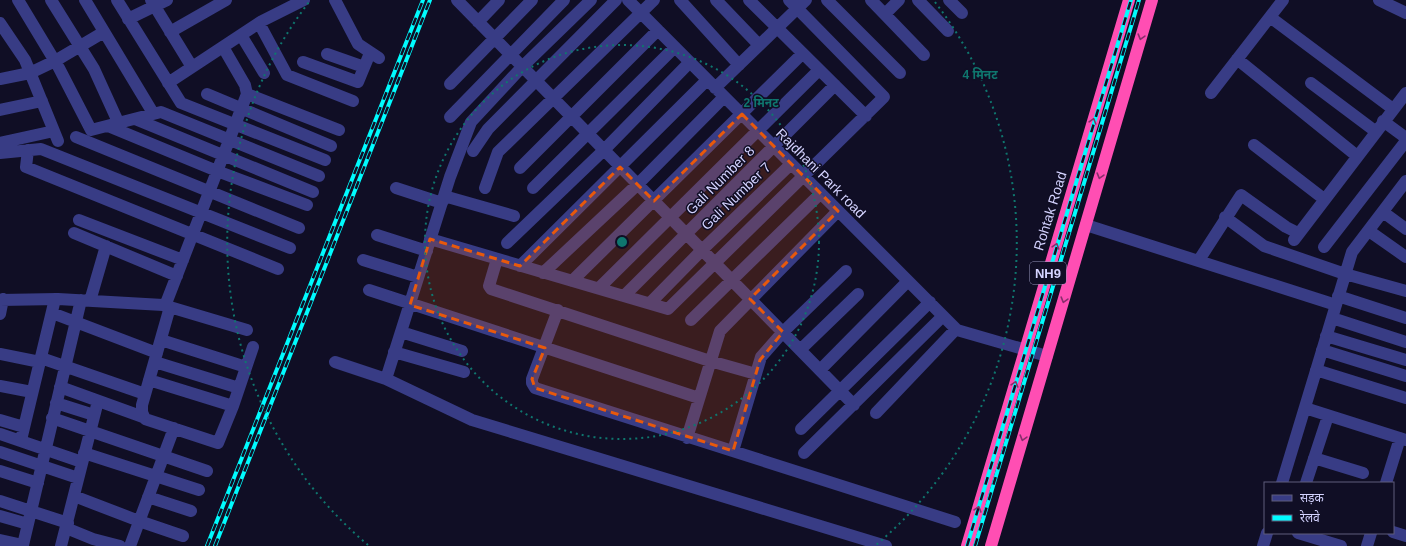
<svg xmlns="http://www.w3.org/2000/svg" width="1406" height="546" viewBox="0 0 1406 546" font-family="Helvetica,'Noto Sans Devanagari',sans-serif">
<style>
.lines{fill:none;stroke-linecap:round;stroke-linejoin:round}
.minor{stroke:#383c85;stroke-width:12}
.highway{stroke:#ff4eb3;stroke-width:12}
.rail-casing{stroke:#00fbfe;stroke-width:4}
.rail{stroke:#100e25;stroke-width:2.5;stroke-dasharray:8;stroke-linecap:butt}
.oneway{stroke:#882e6c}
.marked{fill:#e8590c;fill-opacity:0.2;stroke:#e8590c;stroke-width:3;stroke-dasharray:8 5;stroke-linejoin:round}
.ring{fill:none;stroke:#0f766e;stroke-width:2;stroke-dasharray:2 4}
.labels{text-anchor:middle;stroke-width:3;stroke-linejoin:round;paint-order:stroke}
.shield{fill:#100e25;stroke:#9998be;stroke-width:1}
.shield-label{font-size:13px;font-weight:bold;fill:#d4d3ff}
.street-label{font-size:14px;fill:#d4d3ff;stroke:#100e25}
.centre{fill:#0f766e;stroke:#100e25;stroke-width:2}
.ring-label{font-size:12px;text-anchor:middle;font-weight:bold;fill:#0f766e;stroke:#100e25;stroke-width:3;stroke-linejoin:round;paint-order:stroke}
</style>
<rect width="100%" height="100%" fill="#100e25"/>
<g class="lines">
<path class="minor" d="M 18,0 L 59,68 L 91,130 L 161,112 L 319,176
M 51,0 L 94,69 L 119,124
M 85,0 L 153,113
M 117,0 L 181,103 L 325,160
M 151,0 L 192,67
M 335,0 L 358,44 L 379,58
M 457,0 L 854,405
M 628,0 L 957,330 L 1047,356
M 680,0 L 739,65
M 716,0 L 759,45
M 749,0 L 866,116
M 827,0 L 900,73
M 871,0 L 924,55
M 918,0 L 948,31
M 949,0 L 962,13
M 1379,0 L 1406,13
M 885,14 L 899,0
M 1270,17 L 1393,109
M 128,19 L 167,0
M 478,22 L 499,0
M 0,23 L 25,60 L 58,141
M 259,23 L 287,75 L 353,101
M 170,32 L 226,0
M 241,35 L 264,73
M 327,54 L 364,67
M 1237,59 L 1357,156
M 303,62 L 358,82 L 370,53
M 0,79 L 30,73 L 55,61 L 104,32
M 168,83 L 262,21 L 304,0
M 1311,83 L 1375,131
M 450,84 L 532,0
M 715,88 L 806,0
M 1211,93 L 1283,0
M 207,94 L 331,146
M 247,94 L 339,130
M 0,110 L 42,101
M 450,117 L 564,0
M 135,119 L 313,192
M 1383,121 L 1406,138
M 108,126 L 217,171 L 307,205
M 76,137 L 299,228
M 0,143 L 54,131
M 1254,145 L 1324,199
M 28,150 L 26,167 L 278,269
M 473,151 L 488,129 L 616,0
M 0,153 L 41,149 L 290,248
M 520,168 L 658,30
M 396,188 L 442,203
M 485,188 L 498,152 L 654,0
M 533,188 L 675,47
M 444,196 L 514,216
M 1383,212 L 1406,229
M 1225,217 L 1264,246 L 1345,274 L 1406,291
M 79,220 L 183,260
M 1086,225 L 1336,305
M 1369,231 L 1406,257
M 74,233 L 177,276
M 377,235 L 427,251
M 430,239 L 668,309 L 884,97 L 789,0
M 1294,240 L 1406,93
M 507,243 L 604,150 L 690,62
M 1324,247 L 1406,141
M 497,259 L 489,286 L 491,289 L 710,361 L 756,374
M 363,260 L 418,277
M 1199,260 L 1241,195 L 1286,227 L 1298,233
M 520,266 L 707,80
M 543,273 L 638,184 L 724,97
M 572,281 L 802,54
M 599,288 L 819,70
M 369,290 L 699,398
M 624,296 L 835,85
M 1338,296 L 1406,318
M 0,300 L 58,299 L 163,305 L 247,330
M 90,301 L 106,246
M 650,303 L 702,250 L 791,164
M 165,306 L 247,94 L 245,85 L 223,47
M 170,307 L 142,405 L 142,412 L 145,419 L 218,443 L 233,406 L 253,347
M 558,310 L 532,379 L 532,383 L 535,388 L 955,522
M 52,313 L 157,353
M 0,314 L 3,299
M 1332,318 L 1406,342
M 691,320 L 820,194
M 401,332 L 462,351
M 1326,336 L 1406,360
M 161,340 L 246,367
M 800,350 L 858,294
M 1322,350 L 1406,376
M 394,352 L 464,372
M 0,354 L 40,362
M 41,358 L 145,394
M 155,362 L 239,388
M 335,362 L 386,379 L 472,420 L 886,546
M 820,370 L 908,281
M 1316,370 L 1406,398
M 386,379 L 450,177 L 471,122 L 522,67 L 591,0
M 149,380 L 233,406
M 0,386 L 32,392
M 60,387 L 143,417
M 56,403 L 94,415
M 1305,408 L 1406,440
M 876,413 L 956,329
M 52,418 L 207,471
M 0,420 L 24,427
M 801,429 L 930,302
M 0,434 L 82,462
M 687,438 L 720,331 L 838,211
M 21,440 L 55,299
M 733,451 L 761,357 L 783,332 L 846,271
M 0,452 L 78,478
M 84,453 L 199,490
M 804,453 L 943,316
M 1314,458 L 1363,473
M 0,471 L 38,483
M 1282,483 L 1352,252 L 1406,181
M 1306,483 L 1328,416
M 1386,483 L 1400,438
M 74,496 L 139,521 L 183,536
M 148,497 L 191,511
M 0,501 L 68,523
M 0,516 L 28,524
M 66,528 L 93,539 L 120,546
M 1393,532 L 1406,536
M 1298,533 L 1341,546
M 0,540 L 23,545 L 81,300
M 61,546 L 98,401
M 130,546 L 174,428
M 1263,546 L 1267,533
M 1367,546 L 1371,533"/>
<path class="highway" d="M 967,546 L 1129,0
M 991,546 L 1152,0"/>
<g class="rail-casing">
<path id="rail" d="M 207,546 L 423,0
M 215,546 L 430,0
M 967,546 L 1131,0
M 975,546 L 1139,0"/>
</g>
<use href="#rail" class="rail"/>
</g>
<defs><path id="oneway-chevron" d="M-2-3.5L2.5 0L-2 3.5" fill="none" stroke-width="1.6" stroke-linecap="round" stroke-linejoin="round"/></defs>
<g class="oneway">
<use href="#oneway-chevron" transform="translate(1141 37) rotate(106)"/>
<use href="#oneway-chevron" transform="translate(1093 121) rotate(-73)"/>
<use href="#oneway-chevron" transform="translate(1100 176) rotate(106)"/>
<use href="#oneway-chevron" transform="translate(1056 246) rotate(-73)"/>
<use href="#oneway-chevron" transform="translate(1064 300) rotate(106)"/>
<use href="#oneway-chevron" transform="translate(1015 384) rotate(-73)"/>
<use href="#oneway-chevron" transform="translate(1023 438) rotate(106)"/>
<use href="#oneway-chevron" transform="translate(978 509) rotate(-74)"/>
</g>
<path class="marked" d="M 742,114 L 838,211 L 750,299 L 783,332 L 760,360 L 733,451 L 535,388 L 532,379 L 545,348 L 410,305 L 430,239 L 520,266 L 620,167 L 654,201 Z"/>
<g class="ring">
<circle cx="622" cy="242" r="197"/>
<path d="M368 545A395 395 0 0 1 309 2M935 2A395 395 0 0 1 876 545"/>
</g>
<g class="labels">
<rect class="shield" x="1030" y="262" width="36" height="22" rx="3"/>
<g class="shield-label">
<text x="1048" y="278">NH9</text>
</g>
<g class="street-label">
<text transform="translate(821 173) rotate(45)" y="5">Rajdhani Park road</text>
<text transform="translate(720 180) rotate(-45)" y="5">Gali Number 8</text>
<text transform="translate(736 196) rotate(-44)" y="5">Gali Number 7</text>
<text transform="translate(1050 211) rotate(-73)" y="5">Rohtak Road</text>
</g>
</g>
<circle cx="622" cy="242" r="6" class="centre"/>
<g class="ring-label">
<text x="980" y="79">4 मिनट</text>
<text x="761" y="107">2 मिनट</text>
</g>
<rect x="1264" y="482" width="130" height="52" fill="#100e25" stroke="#5e5d7c"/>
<rect x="1272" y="495" width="20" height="6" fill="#383c85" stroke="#5e5d7c"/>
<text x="1300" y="502" font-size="12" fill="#d4d3ff">सड़क</text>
<rect x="1272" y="515" width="20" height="6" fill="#00fbfe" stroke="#5e5d7c"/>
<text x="1300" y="522" font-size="12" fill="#d4d3ff">रेलवे</text>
</svg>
